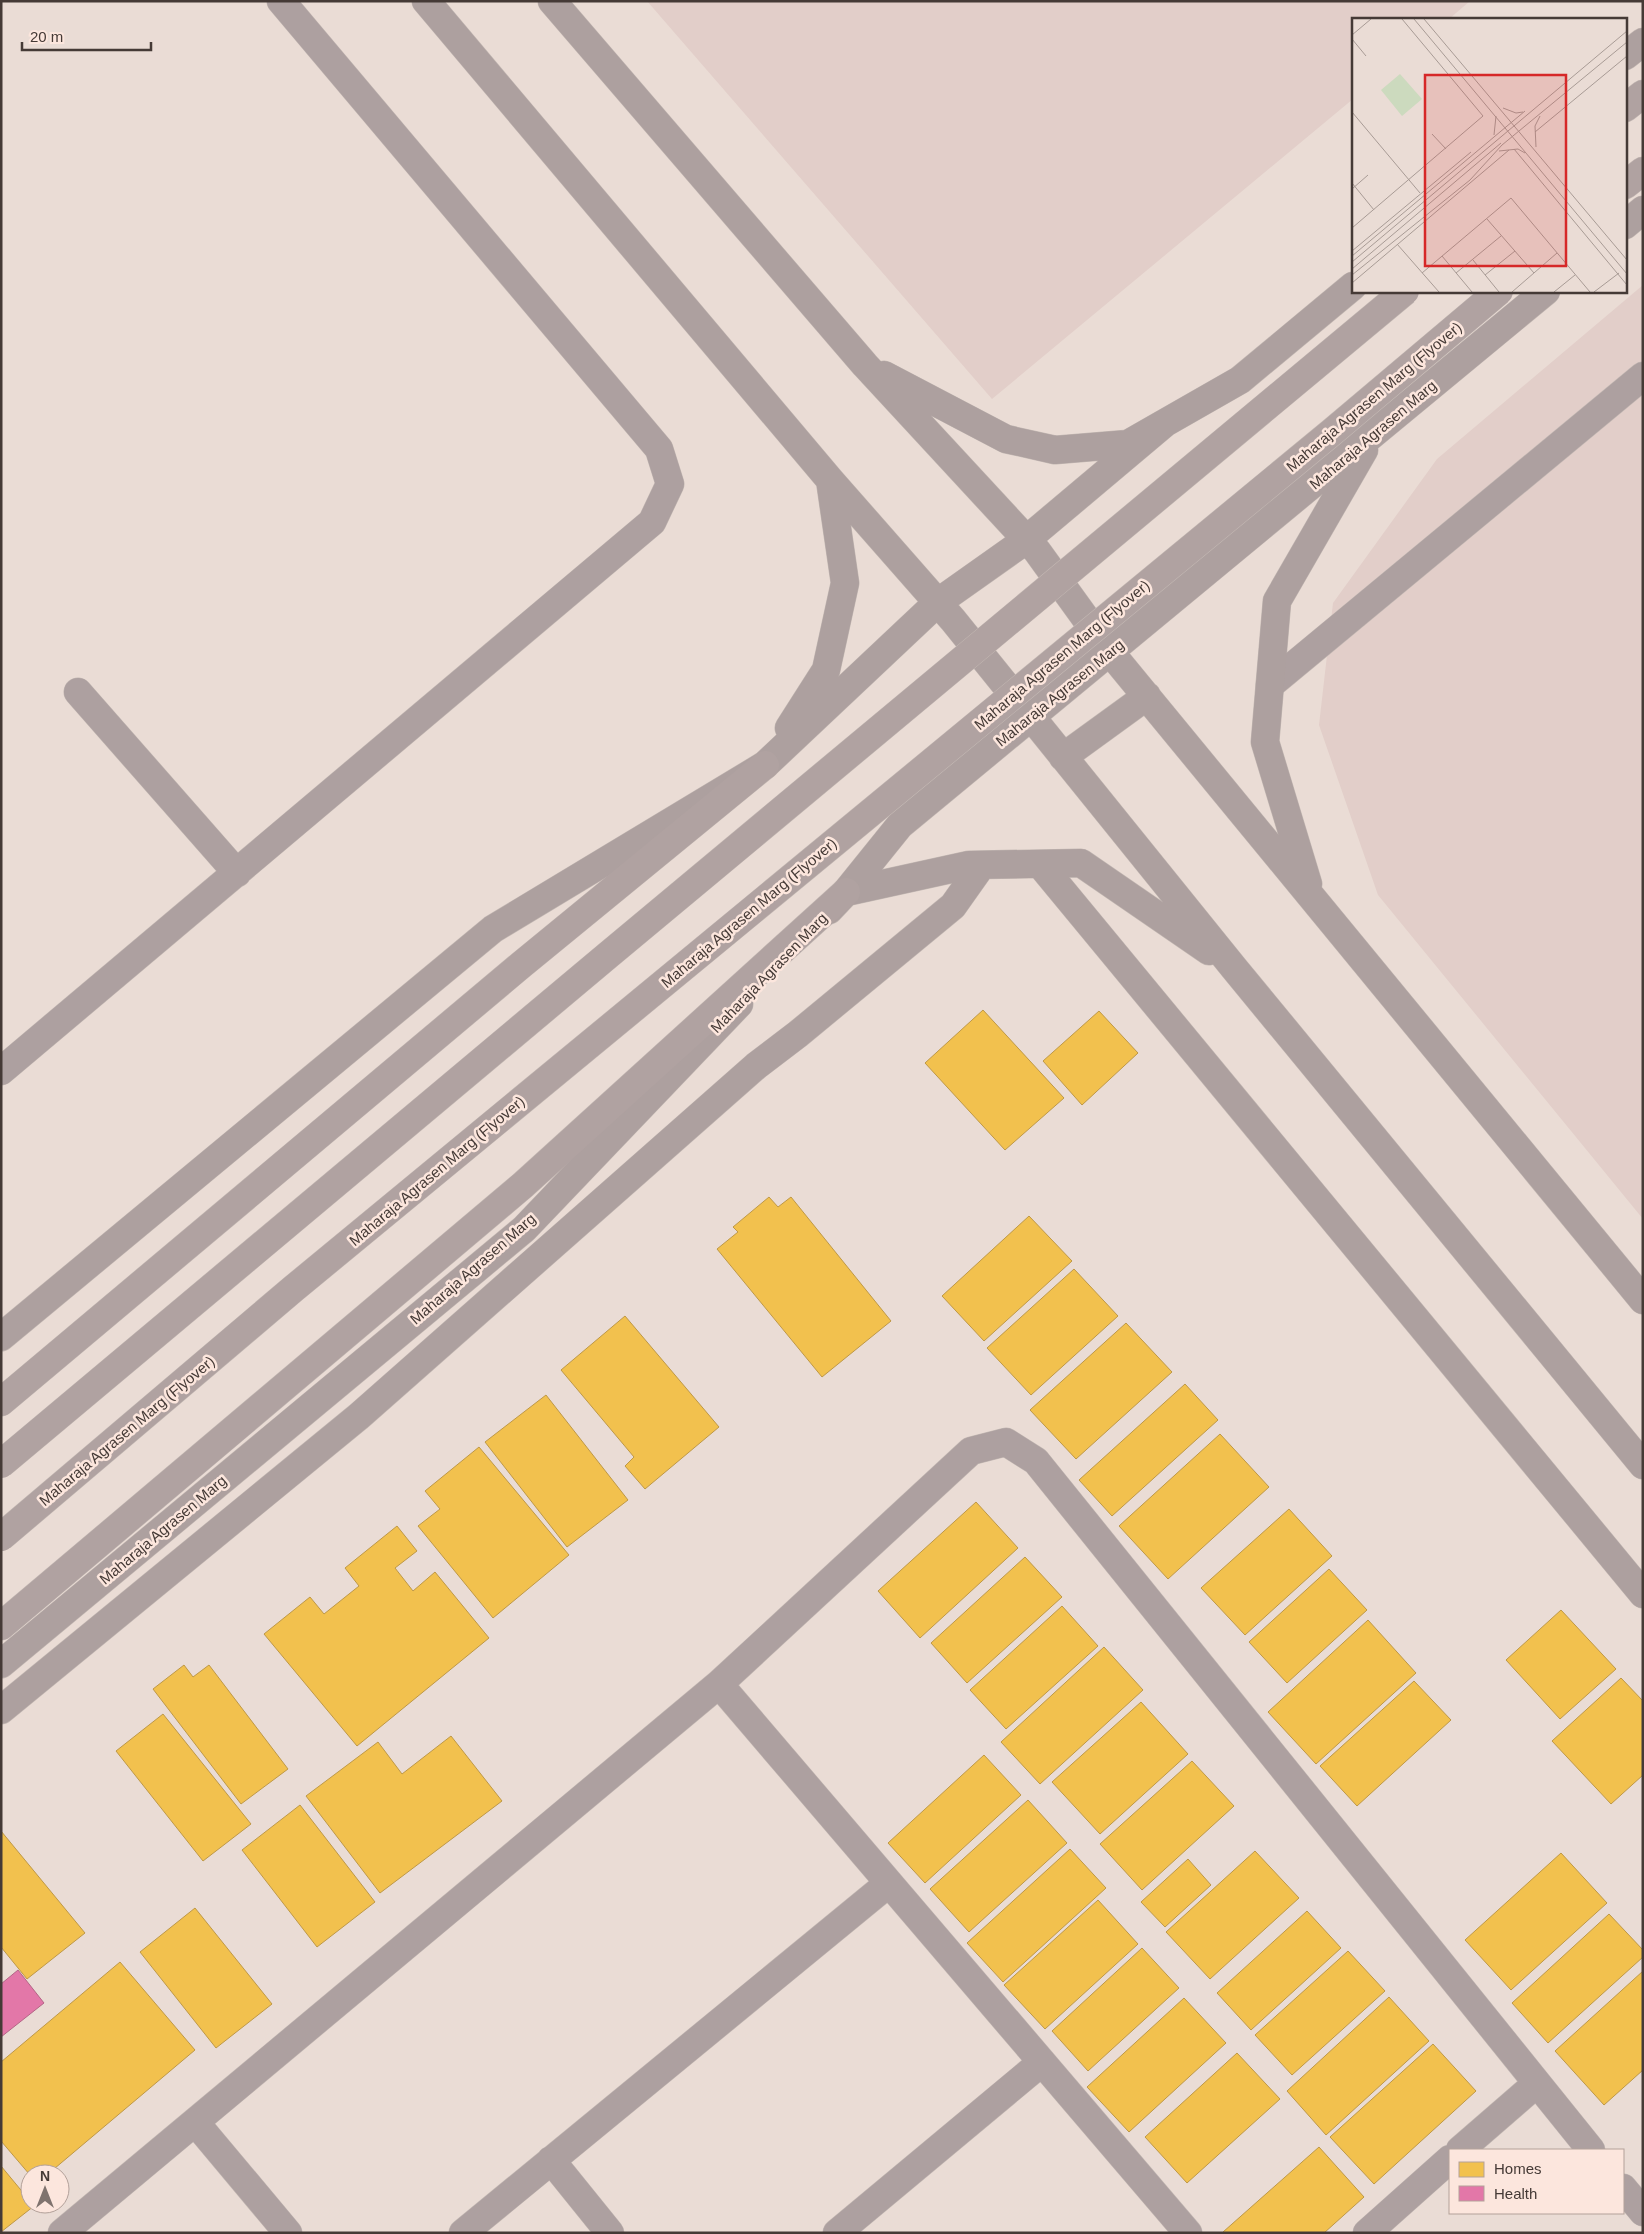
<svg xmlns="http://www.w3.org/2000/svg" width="1644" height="2234" viewBox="0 0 1644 2234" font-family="Helvetica,sans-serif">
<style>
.commercial{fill:#e2cec9}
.homes{fill:#f2c14e;stroke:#be9847}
.health{fill:#e377a8;stroke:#b46586}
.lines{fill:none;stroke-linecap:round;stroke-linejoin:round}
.street-casing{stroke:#c4b9b4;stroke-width:29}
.secondary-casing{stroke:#c4b9b4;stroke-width:29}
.primary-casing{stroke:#c4b9b4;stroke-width:29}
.street{stroke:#ada0a0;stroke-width:28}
.secondary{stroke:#ada09f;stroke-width:28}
.primary{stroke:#b0a2a1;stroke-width:28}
.primary-bridge-casing{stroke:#c4b9b4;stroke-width:29;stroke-linecap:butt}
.primary-bridge{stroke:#b0a2a1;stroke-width:28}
.labels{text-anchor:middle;stroke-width:5;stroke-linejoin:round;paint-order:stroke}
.street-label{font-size:15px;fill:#453a36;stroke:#fce6dd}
.inset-road{fill:none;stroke:#a89b95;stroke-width:1}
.view{fill:#d62828;fill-opacity:0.15;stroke:#d62828;stroke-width:2.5}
.inset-edge{fill:none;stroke:#453a36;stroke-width:2.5}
</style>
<rect width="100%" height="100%" fill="#eadcd5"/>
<path class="commercial" d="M 647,1 L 1470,1 L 1449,19 L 1353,19 L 1353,99 L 992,399 Z
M 1643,285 L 1643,1219 L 1378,895 L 1319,725 L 1333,603 L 1437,459 Z"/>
<path class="homes" d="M 983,1010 L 1064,1098 L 1005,1150 L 925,1063 Z
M 1099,1011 L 1138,1053 L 1082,1105 L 1043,1061 Z
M 769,1197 L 778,1207 L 791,1197 L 891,1321 L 822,1377 L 717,1249 L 738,1232 L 733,1227 Z
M 1029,1216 L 1072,1261 L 984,1341 L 942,1296 Z
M 1074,1269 L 1118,1316 L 1031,1395 L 987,1348 Z
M 625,1316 L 719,1427 L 645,1489 L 625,1466 L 634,1457 L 561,1370 Z
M 1126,1323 L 1172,1372 L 1076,1459 L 1030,1410 Z
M 1185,1384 L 1218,1420 L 1112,1516 L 1079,1480 Z
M 546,1395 L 628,1500 L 567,1547 L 485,1442 Z
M 1220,1434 L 1269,1487 L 1168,1579 L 1119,1526 Z
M 479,1447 L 569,1555 L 493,1618 L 418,1526 L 440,1509 L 425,1491 Z
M 976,1502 L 1018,1548 L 920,1638 L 878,1591 Z
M 1289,1509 L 1332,1556 L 1245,1635 L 1201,1588 Z
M 397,1526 L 417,1551 L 395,1568 L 413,1591 L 435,1572 L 489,1638 L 357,1746 L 264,1634 L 310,1597 L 324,1614 L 359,1586 L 345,1568 Z
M 1025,1557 L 1062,1597 L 967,1683 L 931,1643 Z
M 1329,1569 L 1367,1610 L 1287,1683 L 1249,1642 Z
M 1062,1606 L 1098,1646 L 1006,1729 L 970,1690 Z
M 1561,1610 L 1616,1669 L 1560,1719 L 1506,1660 Z
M 1368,1620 L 1416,1673 L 1316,1764 L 1268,1712 Z
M 1104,1647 L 1143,1690 L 1040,1784 L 1001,1742 Z
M 184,1665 L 193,1677 L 209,1665 L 288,1769 L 241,1804 L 153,1689 Z
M 1621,1678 L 1643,1701 L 1643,1775 L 1611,1804 L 1552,1741 Z
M 1414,1681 L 1451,1720 L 1357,1806 L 1320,1766 Z
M 1141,1702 L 1188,1754 L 1100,1834 L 1052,1782 Z
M 163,1714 L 251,1824 L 203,1861 L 116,1751 Z
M 451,1736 L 502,1801 L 380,1893 L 306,1796 L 378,1742 L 402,1774 Z
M 984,1755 L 1021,1795 L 925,1883 L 888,1843 Z
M 1192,1761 L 1234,1806 L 1142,1890 L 1100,1844 Z
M 1028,1800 L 1067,1843 L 969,1932 L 930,1889 Z
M 300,1805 L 375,1902 L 317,1947 L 242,1850 Z
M 1,1831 L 85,1933 L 27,1979 L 1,1947 Z
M 1070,1849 L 1106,1888 L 1003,1982 L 967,1943 Z
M 1255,1851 L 1299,1898 L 1210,1979 L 1166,1932 Z
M 1561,1853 L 1607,1903 L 1511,1990 L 1465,1940 Z
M 1188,1859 L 1211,1885 L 1165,1927 L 1141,1902 Z
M 1098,1900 L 1138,1944 L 1045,2029 L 1004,1985 Z
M 195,1908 L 272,2004 L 216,2048 L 140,1952 Z
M 1307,1911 L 1341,1948 L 1251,2030 L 1217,1993 Z
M 1609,1914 L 1643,1950 L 1643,1957 L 1548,2043 L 1512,2003 Z
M 1142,1948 L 1179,1988 L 1088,2071 L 1052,2031 Z
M 1348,1951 L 1385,1991 L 1292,2075 L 1255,2035 Z
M 120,1962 L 195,2050 L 48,2174 L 30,2175 L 1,2141 L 1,2062 Z
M 1643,1971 L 1643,2070 L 1604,2105 L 1555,2051 Z
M 1389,1997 L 1429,2041 L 1326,2135 L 1287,2091 Z
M 1184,1998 L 1226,2043 L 1129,2132 L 1087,2087 Z
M 1433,2044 L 1476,2091 L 1374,2184 L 1330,2137 Z
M 1237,2053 L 1280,2099 L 1187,2183 L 1145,2137 Z
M 1319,2147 L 1364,2197 L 1324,2233 L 1224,2233 L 1223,2232 Z
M 1,2166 L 30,2201 L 30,2204 L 34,2206 L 1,2232 Z"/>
<path class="health" d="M 18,1970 L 44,2003 L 1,2037 L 1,1984 Z"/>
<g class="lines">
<g class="street-casing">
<path id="street" d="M 1270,685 L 1643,376
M 78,692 L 237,873
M 1,1071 L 652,522 L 670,484 L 659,449 L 281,1
M 719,1684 L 1188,2233
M 195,2122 L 288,2233
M 1460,2150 L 1536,2084
M 551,2160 L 610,2233
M 1623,2188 L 1643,2212
M 62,2233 L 719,1684 L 971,1451 L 1006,1442 L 1036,1461 L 1591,2150
M 463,2233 L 889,1883
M 837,2233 L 1042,2062
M 1367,2233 L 1450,2159"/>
</g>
<g class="secondary-casing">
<path id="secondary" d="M 426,1 L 830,480 L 953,620 L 1234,968 L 1643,1465
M 552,1 L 865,365 L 1037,551 L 1110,652 L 1643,1300
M 1625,56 L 1643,42
M 1625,225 L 1643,210
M 884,375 L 1006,439 L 1055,450 L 1128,444 L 1240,380 L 1353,286
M 789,728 L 826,670 L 845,583 L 830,480
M 1063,757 L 1147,696
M 1040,864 L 1643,1594
M 1308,884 L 1265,742 L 1277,601 L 1364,450
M 846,892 L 969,865 L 1081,863 L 1209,951
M 829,910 L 846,892 L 900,825 L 1546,291
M 1,1337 L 493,929 L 765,765 L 937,603 L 1026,540 L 1165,423
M 1,1664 L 524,1229 L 739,1004
M 1,1710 L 358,1417 L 756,1066 L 798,1034 L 953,906 L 982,865"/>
</g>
<g class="primary-casing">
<path id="primary" d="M 1625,108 L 1643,94
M 1625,185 L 1643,171
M 1,1402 L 521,965 L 765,765
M 1,1626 L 523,1185 L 846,892"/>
</g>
<use href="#street" class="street"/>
<use href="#secondary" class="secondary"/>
<use href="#primary" class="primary"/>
<g class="primary-bridge-casing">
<path id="primary-bridge" d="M 1,1464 L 607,956 L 1405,291
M 1,1537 L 293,1289 L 1332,432 L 1499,291"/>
</g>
<use href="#primary-bridge" class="primary-bridge"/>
</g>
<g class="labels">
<g class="street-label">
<text transform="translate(1374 397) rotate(-40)" y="5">Maharaja Agrasen Marg (Flyover)</text>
<text transform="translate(1373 435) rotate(-40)" y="5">Maharaja Agrasen Marg</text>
<text transform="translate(1062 655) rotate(-40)" y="5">Maharaja Agrasen Marg (Flyover)</text>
<text transform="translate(1060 693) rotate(-39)" y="5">Maharaja Agrasen Marg</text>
<text transform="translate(749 913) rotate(-40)" y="5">Maharaja Agrasen Marg (Flyover)</text>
<text transform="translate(769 973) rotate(-46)" y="5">Maharaja Agrasen Marg</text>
<text transform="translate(437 1171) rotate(-40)" y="5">Maharaja Agrasen Marg (Flyover)</text>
<text transform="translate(473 1269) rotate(-41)" y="5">Maharaja Agrasen Marg</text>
<text transform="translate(127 1431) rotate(-40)" y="5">Maharaja Agrasen Marg (Flyover)</text>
<text transform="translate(163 1530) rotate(-40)" y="5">Maharaja Agrasen Marg</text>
</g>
</g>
<g transform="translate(1352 18)">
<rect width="275" height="275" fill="#eadcd5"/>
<path d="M 48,56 L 70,81 L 50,98 L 29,72 Z" fill="#ccdabe"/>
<path class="inset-road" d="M 62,1 L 275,256M 72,1 L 275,242M 0,17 L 19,1M 0,21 L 14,38M 151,90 L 164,95 L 171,94M 0,94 L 68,175M 183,114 L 275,38M 80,116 L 94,131M 142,117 L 144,98M 184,129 L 183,108 L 188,98M 162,131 L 275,267M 147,133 L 166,131 L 173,135M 0,165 L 22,192M 0,171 L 16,157M 135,201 L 182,255M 0,210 L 131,98 L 50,1M 45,226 L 87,274M 0,233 L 119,134M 0,238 L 173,93M 90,238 L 120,274M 121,242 L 147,274M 0,244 L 275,13M 0,251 L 149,125M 70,255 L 159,180 L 238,274M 104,255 L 149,218M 0,257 L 118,162 L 150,127 L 275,24M 133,257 L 163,233M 0,265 L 157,132M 160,274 L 205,235M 202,274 L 223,257M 242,274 L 267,255"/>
<path class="view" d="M 73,57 L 214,57 L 214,248 L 73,248 Z"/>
<rect width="275" height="275" class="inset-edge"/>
</g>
<rect width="1644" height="2234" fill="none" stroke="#453a36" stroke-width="5"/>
<rect x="1449" y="2149" width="175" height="65" fill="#fce6dd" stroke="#b3a19a"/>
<rect x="1459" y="2162" width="25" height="15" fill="#f2c14e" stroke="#b3a19a"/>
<text x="1494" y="2174" font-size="15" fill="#453a36">Homes</text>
<rect x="1459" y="2186" width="25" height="15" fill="#e377a8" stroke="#b3a19a"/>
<text x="1494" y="2199" font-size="15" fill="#453a36">Health</text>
<g transform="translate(45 2189)"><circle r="24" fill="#fce6dd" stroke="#b3a19a"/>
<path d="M0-4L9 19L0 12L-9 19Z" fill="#7f736e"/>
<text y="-8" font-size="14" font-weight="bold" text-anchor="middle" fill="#453a36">N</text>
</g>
<path d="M22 42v8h129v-8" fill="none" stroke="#453a36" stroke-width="2.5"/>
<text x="30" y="42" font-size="15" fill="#453a36" stroke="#fce6dd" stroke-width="4" paint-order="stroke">20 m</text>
</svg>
